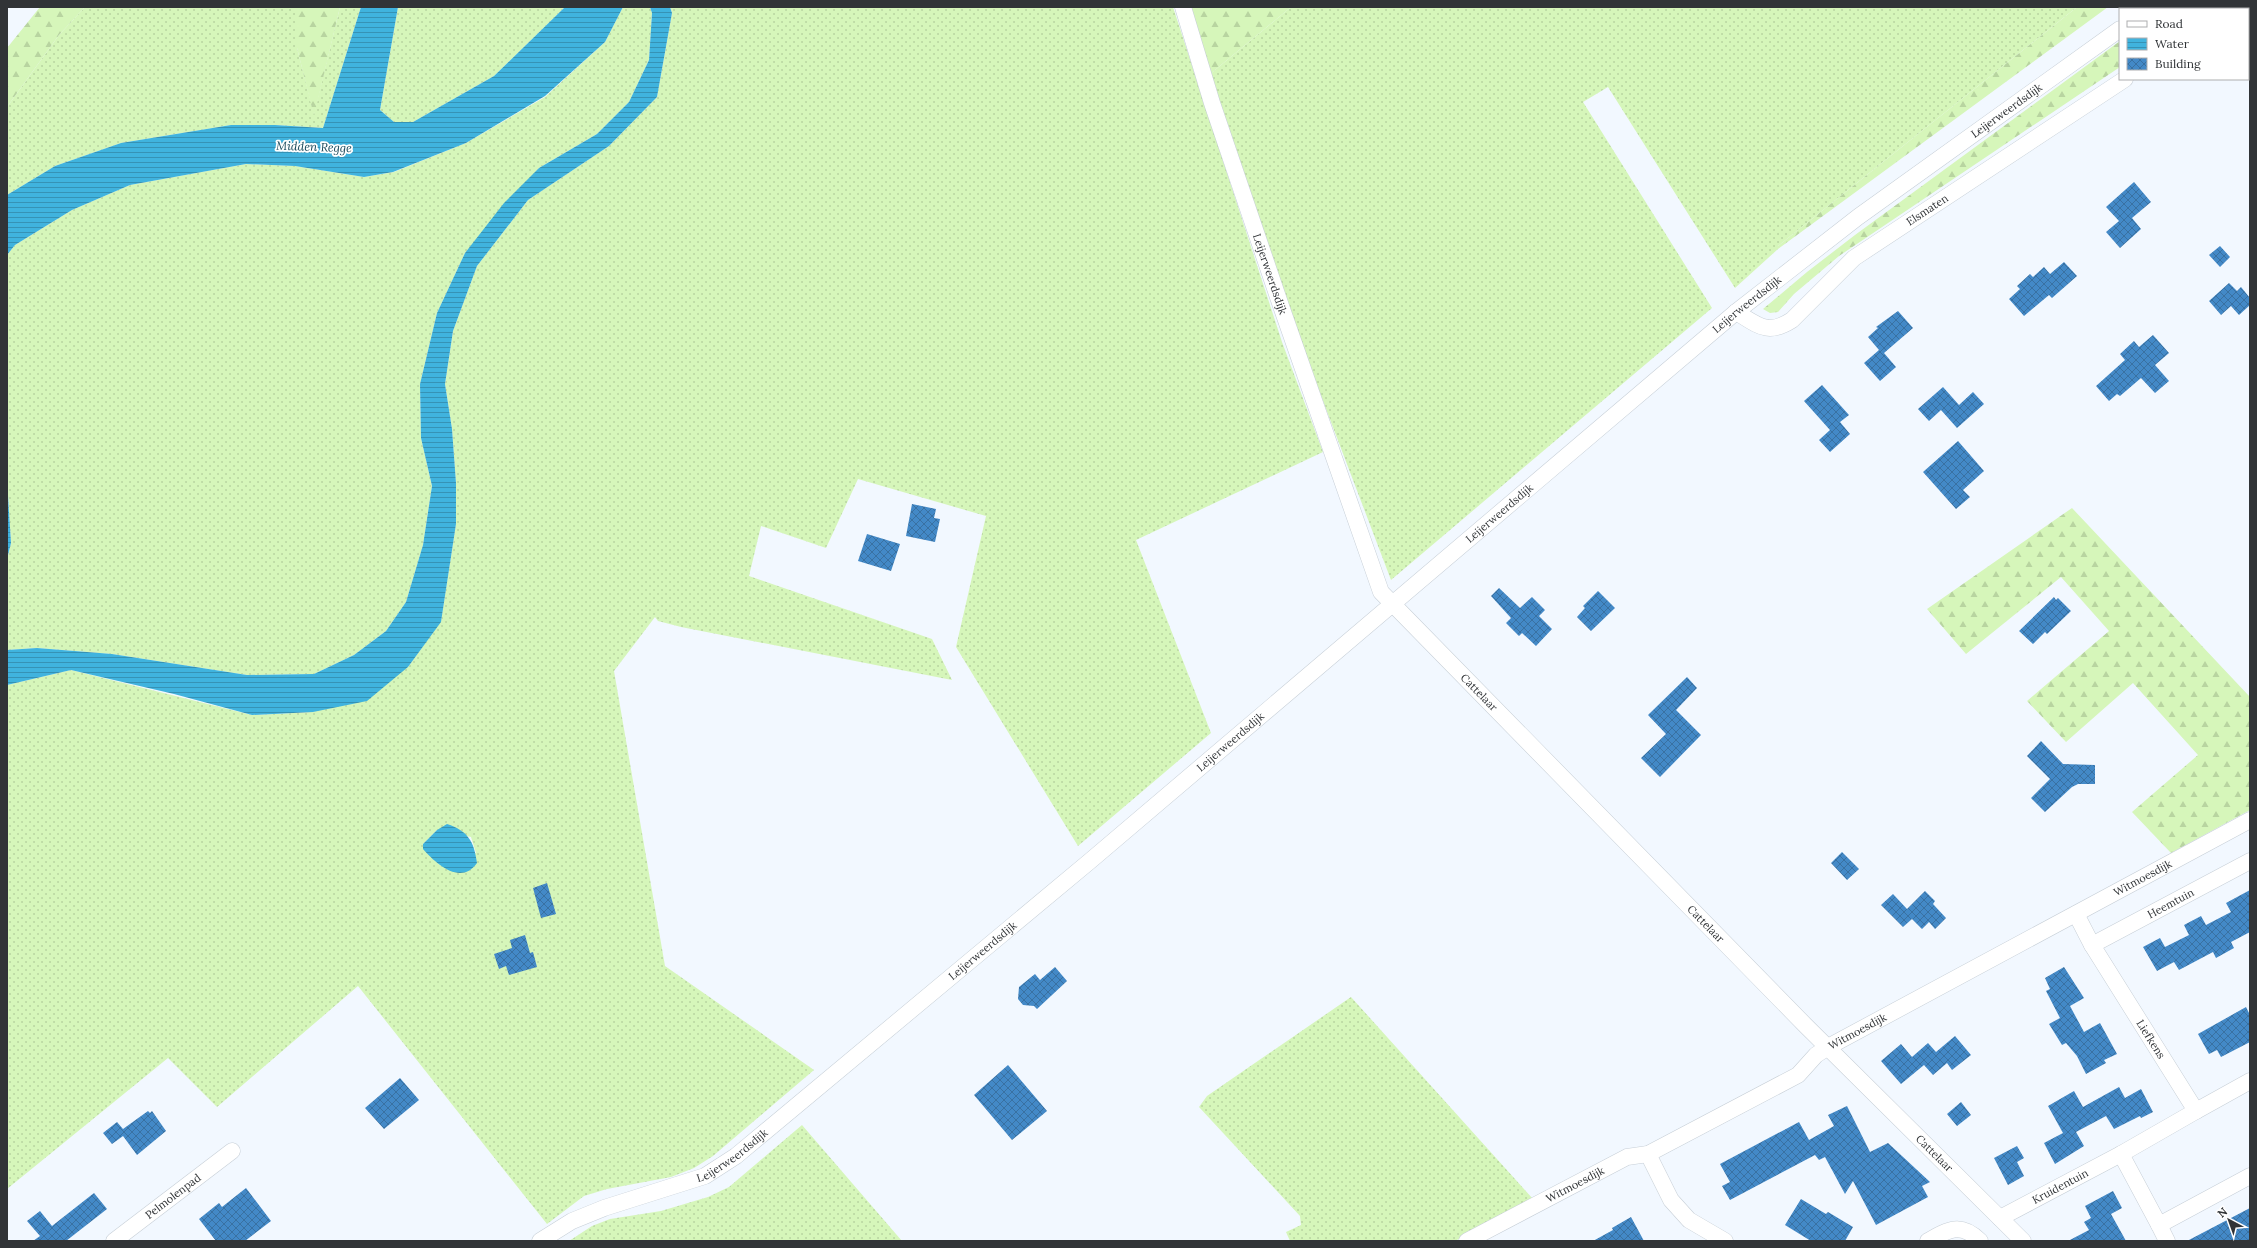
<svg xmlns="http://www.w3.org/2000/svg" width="2257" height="1248" viewBox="0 0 2257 1248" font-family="Lora,serif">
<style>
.grass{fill:url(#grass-dots);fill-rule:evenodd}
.forest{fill:url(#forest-firs)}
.water{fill:url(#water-rules)}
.building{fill:url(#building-cross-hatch)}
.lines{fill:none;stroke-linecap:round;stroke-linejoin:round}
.street-casing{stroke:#c7cfd7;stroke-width:17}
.street{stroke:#fff;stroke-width:16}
.labels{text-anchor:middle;stroke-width:3.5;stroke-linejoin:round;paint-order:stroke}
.street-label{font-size:11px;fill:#313437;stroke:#fff}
.water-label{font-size:12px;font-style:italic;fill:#18485a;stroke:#fff}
</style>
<defs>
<pattern id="grass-dots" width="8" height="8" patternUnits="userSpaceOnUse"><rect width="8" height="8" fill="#d6f6ba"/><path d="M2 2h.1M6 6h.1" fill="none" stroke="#b8d4a0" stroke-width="1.8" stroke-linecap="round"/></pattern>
<pattern id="forest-firs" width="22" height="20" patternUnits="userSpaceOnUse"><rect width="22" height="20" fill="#d6f6ba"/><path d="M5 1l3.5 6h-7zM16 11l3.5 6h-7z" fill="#b8d4a0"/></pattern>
<pattern id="water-rules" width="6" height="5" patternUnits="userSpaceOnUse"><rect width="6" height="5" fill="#40b3de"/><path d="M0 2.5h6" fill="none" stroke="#3692b5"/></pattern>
<pattern id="building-cross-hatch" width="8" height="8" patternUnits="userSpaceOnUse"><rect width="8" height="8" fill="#4389c7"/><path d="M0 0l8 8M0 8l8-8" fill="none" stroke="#3971a2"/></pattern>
</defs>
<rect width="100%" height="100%" fill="#f2f8ff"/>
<path class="grass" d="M 85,7 L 297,7 L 297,48 L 314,114 L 340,7 L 361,7 L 323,128 L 275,125 L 231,125 L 121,143 L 55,166 L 7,195 L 7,107 L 59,35 Z
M 398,7 L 565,7 L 494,76 L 413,122 L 394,122 L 380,110 Z
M 623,7 L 650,7 L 652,13 L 649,60 L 629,102 L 597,134 L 539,168 L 465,253 L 437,313 L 420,384 L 421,438 L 432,486 L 423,545 L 406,602 L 386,631 L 354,655 L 314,674 L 247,675 L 112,654 L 37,648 L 7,650 L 7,559 L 11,543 L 7,480 L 7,255 L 15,245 L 72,210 L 130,185 L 246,164 L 295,166 L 364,177 L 394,172 L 466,143 L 545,97 L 605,42 Z
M 670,7 L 1173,7 L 1282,342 L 1323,452 L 1136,540 L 1211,733 L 1078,846 L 956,647 L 986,516 L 858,479 L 826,548 L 761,526 L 749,576 L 932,639 L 952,680 L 681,627 L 658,621 L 655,617 L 614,671 L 665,966 L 814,1070 L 713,1156 L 694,1168 L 671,1177 L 607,1189 L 584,1196 L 547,1224 L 358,986 L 217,1107 L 168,1058 L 7,1189 L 7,685 L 71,670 L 252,715 L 313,712 L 408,667 L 441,621 L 456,524 L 456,483 L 452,429 L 445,384 L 453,331 L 477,266 L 528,200 L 609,146 L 657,97 L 672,13 ZM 437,830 L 471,837 L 476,853 L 423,844 Z
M 1291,7 L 2077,7 L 1778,246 L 1778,249 L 1735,288 L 1608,87 L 1583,102 L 1712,308 L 1391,580 L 1296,330 L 1209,75 Z
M 1351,997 L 1533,1199 L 1455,1241 L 1290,1241 L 1286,1232 L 1301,1225 L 1300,1216 L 1199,1107 L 1207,1096 Z
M 802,1125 L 902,1241 L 569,1241 L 592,1226 L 610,1219 L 661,1211 L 708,1197 L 729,1187 Z"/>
<path class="forest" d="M 40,7 L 85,7 L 59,35 L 7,107 L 7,48 Z
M 297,7 L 340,7 L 314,116 L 297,48 Z
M 1189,7 L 1291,7 L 1209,75 Z
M 2077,7 L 2108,7 L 1778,249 L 1778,246 Z
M 2166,7 L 2221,7 L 2163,9 Z
M 2120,41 L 2120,67 L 1839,256 L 1794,294 L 1778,312 L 1770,313 L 1763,309 L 1807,272 L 1855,235 Z
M 2072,508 L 2250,697 L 2250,810 L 2171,853 L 2132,812 L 2198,755 L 2133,683 L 2066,742 L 2027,701 L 2109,631 L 2061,577 L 1966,654 L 1927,609 Z"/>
<path class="water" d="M 361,7 L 398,7 L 380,110 L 394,122 L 413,122 L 494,76 L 565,7 L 623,7 L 605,42 L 545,96 L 466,143 L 393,172 L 364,177 L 295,166 L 246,164 L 130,185 L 72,210 L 15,245 L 7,255 L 7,195 L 55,166 L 121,143 L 231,125 L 275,125 L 323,128 Z
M 650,7 L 670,7 L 672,13 L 657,97 L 609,146 L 528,200 L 477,266 L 453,331 L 445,384 L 452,429 L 456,483 L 456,524 L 441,622 L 408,667 L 367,701 L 313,712 L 252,715 L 174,694 L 71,670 L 7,685 L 7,650 L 37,648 L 112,654 L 247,675 L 314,674 L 354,655 L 386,631 L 406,602 L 423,545 L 432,486 L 421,438 L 420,384 L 437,313 L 465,253 L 504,203 L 539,168 L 597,134 L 629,102 L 649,60 L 652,13 Z
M 7,480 L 11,543 L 7,559 Z
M 447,824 C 468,831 474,841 477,863 C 461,886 436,864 423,849 L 423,844 L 437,830 Z"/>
<path class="building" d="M 2134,182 L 2151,202 L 2132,218 L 2141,229 L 2120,248 L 2106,232 L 2119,221 L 2106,207 Z
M 2220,246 L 2230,257 L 2220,267 L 2209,255 Z
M 2064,262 L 2077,276 L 2052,298 L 2049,295 L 2024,316 L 2009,299 L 2020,289 L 2017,286 L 2030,274 L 2033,277 L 2044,267 L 2050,274 Z
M 2229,283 L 2237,291 L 2241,287 L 2250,298 L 2250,305 L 2239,315 L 2231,306 L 2221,315 L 2209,301 Z
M 1898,311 L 1913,328 L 1884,353 L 1896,367 L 1880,381 L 1864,363 L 1879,350 L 1868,337 L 1878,328 L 1876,327 Z
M 2153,335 L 2169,353 L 2155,365 L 2169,381 L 2155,393 L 2141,378 L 2120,396 L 2117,394 L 2109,401 L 2096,386 L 2125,360 L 2120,354 L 2134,341 L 2139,347 Z
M 1822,385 L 1849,415 L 1840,422 L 1850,434 L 1830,452 L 1819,440 L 1830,430 L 1804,401 Z
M 1943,387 L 1959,405 L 1973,392 L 1984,404 L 1957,428 L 1941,410 L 1929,421 L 1918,409 Z
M 1958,441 L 1984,471 L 1963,490 L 1970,497 L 1956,509 L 1923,472 Z
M 912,504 L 936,509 L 934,518 L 940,519 L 935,542 L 906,536 Z
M 867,534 L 900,544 L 891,571 L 858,561 Z
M 1499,588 L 1520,608 L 1532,597 L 1545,610 L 1539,616 L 1552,629 L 1536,646 L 1522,633 L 1519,636 L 1506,623 L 1511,618 L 1491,596 Z
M 1598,591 L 1615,608 L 1591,631 L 1577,617 L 1585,608 L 1583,606 Z
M 2054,597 L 2056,600 L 2058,598 L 2071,611 L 2047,634 L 2045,632 L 2033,644 L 2019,631 Z
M 1687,677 L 1697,688 L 1676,710 L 1701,735 L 1660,777 L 1641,758 L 1666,734 L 1648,715 Z
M 2041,741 L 2063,764 L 2095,765 L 2095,784 L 2078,784 L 2072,787 L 2045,812 L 2031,798 L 2050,779 L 2027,756 Z
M 1842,852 L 1859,869 L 1847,880 L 1831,863 Z
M 547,883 L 556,914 L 541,918 L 533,888 Z
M 2250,890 L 2250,932 L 2231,942 L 2234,948 L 2216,958 L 2213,952 L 2179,970 L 2174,962 L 2157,971 L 2143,947 L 2160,938 L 2165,947 L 2189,935 L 2184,925 L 2201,916 L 2206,925 L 2231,912 L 2226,903 Z
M 1925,891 L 1935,901 L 1933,904 L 1946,918 L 1935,929 L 1929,922 L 1922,929 L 1912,919 L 1903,927 L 1881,905 L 1893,894 L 1907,909 Z
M 525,935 L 530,953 L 533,952 L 537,967 L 509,975 L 506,966 L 499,969 L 494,954 L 512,948 L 510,940 Z
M 1055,967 L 1067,981 L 1037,1009 L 1034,1006 L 1023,1005 L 1018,999 L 1019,987 L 1035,974 L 1040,980 Z
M 2064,967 L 2084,998 L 2070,1006 L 2084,1032 L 2100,1023 L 2117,1054 L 2104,1060 L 2106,1063 L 2086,1074 L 2077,1056 L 2066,1043 L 2062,1045 L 2049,1024 L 2060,1018 L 2046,991 L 2050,989 L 2045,978 Z
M 2246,1007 L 2250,1015 L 2250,1042 L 2221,1057 L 2217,1050 L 2209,1054 L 2198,1034 Z
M 1955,1036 L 1971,1055 L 1952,1070 L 1947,1063 L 1933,1075 L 1924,1065 L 1901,1084 L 1881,1061 L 1901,1044 L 1912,1057 L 1928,1043 L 1936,1052 Z
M 1008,1065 L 1047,1111 L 1012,1140 L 974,1095 Z
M 400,1078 L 419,1100 L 384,1129 L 365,1108 Z
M 2119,1087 L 2125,1098 L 2141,1089 L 2153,1112 L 2141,1118 L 2140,1116 L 2114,1129 L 2106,1116 L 2076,1132 L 2084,1146 L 2055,1164 L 2044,1143 L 2063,1133 L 2048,1106 L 2074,1091 L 2083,1107 Z
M 1961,1102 L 1971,1115 L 1957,1126 L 1947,1114 Z
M 1847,1106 L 1870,1152 L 1888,1143 L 1930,1182 L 1922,1186 L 1928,1197 L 1876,1225 L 1853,1181 L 1845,1194 L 1825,1157 L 1819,1160 L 1815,1155 L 1730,1200 L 1722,1186 L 1730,1182 L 1720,1164 L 1799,1122 L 1809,1140 L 1834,1126 L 1828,1115 Z
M 148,1111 L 150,1113 L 152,1111 L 166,1131 L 137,1155 L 123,1136 L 112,1144 L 103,1133 L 117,1122 L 123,1129 Z
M 2017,1146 L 2024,1158 L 2017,1162 L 2024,1176 L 2008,1185 L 1994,1158 Z
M 246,1188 L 271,1221 L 245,1241 L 216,1241 L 199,1219 L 219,1203 L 222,1207 Z
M 2113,1191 L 2122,1208 L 2111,1214 L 2126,1241 L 2068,1241 L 2089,1230 L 2084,1222 L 2091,1218 L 2085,1206 Z
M 94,1193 L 107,1209 L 66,1241 L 33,1241 L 40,1236 L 27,1221 L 40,1211 L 52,1226 Z
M 1801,1199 L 1826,1214 L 1828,1212 L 1853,1227 L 1845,1241 L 1811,1241 L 1785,1225 Z
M 2250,1208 L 2250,1241 L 2187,1241 Z
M 1631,1217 L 1644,1241 L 1593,1241 L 1613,1230 L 1612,1228 Z"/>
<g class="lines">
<g class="street-casing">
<g id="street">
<path id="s1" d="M 1183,7 L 1212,103 L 1281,306 L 1381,592 L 1805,1025 L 2023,1241"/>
<path d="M 2147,9 L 2150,7"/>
<path d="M 2248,23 L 2250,23"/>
<path id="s2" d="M 1736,312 C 1758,325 1767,336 1792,320 L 1854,258 L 2125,79"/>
<path id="s3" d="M 2076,914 L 2092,945 L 2196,1111 L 2250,1081"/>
<path id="s4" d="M 2092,945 L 2250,861"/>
<path d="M 1648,1154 L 1671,1200 L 1689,1220 L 1725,1241"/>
<path d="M 2121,1154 L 2159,1225 L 2250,1176"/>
<path id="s5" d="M 2000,1218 L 2121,1154 L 2196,1111"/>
<path d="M 2159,1225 L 2167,1241"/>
<path id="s6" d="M 114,1241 L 232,1151"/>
<path id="s7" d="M 540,1241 L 572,1221 L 604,1208 L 705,1176 L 736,1156 L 1090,861 L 1736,312 L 1858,217 L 2120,29"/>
<path id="s8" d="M 1467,1241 L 1627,1157 L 1648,1154 L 1798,1075 L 1816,1055 L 1828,1047 L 2250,820"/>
<path d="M 1928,1241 C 1949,1229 1961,1222 1980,1241"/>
</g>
</g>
<use href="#street" class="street"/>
</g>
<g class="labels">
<g class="street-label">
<text dy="4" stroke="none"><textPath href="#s7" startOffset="1861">Leijerweerdsdijk</textPath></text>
<text dy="4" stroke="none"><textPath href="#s2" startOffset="237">Elsmaten</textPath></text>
<text dy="4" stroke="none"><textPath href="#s1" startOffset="281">Leijerweerdsdijk</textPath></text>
<text dy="4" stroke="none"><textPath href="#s7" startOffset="1537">Leijerweerdsdijk</textPath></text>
<text dy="4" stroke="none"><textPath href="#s7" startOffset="1213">Leijerweerdsdijk</textPath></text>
<text dy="4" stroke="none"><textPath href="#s1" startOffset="758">Cattelaar</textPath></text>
<text dy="4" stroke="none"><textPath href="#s7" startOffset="860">Leijerweerdsdijk</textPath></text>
<text dy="4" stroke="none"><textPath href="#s8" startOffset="770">Witmoesdijk</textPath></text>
<text dy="4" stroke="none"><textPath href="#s4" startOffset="89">Heemtuin</textPath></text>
<text dy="4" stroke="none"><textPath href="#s1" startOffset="1082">Cattelaar</textPath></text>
<text dy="4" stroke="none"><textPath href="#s7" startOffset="536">Leijerweerdsdijk</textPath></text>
<text dy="4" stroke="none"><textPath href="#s8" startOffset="446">Witmoesdijk</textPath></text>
<text dy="4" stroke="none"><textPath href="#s3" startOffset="146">Liefkens</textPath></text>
<text dy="4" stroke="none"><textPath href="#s1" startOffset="1406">Cattelaar</textPath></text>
<text dy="4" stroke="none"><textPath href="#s7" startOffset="212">Leijerweerdsdijk</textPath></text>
<text dy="4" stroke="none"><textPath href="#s8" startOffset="122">Witmoesdijk</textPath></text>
<text dy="4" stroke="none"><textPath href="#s5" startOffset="68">Kruidentuin</textPath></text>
<text dy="4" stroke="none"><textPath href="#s6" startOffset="74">Pelmolenpad</textPath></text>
</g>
<g class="water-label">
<text transform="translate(314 147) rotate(2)" y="4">Midden Regge</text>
</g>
</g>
<rect width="2257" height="1248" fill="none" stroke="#313437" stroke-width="16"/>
<rect x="2119" y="8" width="130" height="72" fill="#ffffff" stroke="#adaeaf"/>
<rect x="2127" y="21" width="20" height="6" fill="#ffffff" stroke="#adaeaf"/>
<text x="2155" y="28" font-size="12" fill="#313437">Road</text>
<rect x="2127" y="38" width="20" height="12" fill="url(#water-rules)" stroke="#adaeaf"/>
<text x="2155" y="48" font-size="12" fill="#313437">Water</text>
<rect x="2127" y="58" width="20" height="12" fill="url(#building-cross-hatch)" stroke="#adaeaf"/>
<text x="2155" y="68" font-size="12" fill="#313437">Building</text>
<g transform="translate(2229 1220) rotate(319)" stroke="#ffffff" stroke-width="3" paint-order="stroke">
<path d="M0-3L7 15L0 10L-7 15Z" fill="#313437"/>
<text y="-6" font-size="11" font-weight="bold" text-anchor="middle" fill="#313437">N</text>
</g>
</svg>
